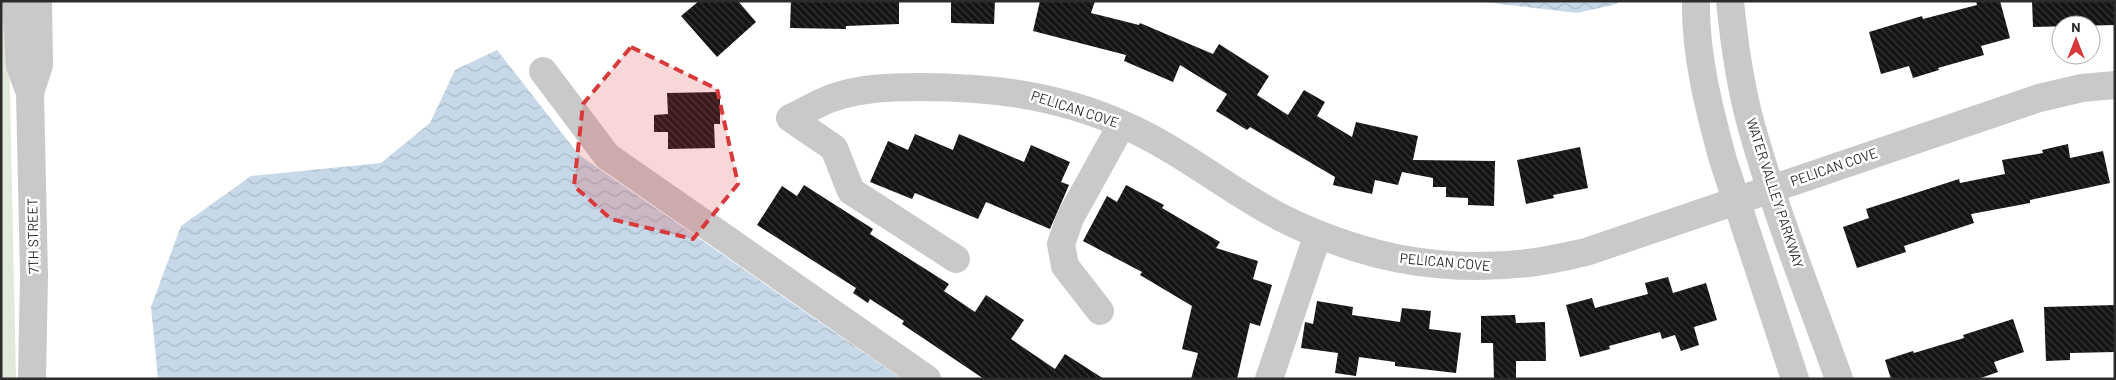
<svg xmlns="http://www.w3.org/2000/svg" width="2116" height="380" viewBox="0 0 2116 380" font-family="Barlow,sans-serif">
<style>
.park{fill:#e1e9da}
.water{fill:url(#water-waves)}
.building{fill:url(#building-back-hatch)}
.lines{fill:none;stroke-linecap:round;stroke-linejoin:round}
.minor{stroke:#c9c9c9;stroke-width:28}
.marked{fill:#d8393a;fill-opacity:0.2;stroke:#d8393a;stroke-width:4;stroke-dasharray:10 6;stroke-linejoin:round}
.labels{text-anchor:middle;stroke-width:5;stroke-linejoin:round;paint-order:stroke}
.street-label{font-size:14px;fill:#2c2c2c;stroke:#fff}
</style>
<defs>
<pattern id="water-waves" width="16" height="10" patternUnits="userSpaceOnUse" patternTransform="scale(1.25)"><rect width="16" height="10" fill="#c7d9e8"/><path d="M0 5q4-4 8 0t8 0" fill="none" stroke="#abbac7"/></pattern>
<pattern id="building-back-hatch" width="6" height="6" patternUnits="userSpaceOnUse" patternTransform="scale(1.25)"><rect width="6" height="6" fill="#131313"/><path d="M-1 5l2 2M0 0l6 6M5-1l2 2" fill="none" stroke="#363636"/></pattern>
</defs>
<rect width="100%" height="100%" fill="#fff"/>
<path class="park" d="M 1,1 L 8,1 L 16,379 L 1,379 Z"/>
<path class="water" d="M 1475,1 L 1619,1 L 1617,4 L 1577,13 Z
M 497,50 L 579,155 L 902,379 L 158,379 L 151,307 L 181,226 L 251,176 L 381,163 L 430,123 L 455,70 Z"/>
<path class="building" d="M 699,1 L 738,1 L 756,22 L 717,57 L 681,16 Z
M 791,1 L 899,1 L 899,24 L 846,26 L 846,29 L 790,28 Z
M 951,1 L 995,1 L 994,24 L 951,23 Z
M 1040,1 L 1095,1 L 1091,13 L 1139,25 L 1140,23 L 1213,54 L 1219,44 L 1269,76 L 1257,95 L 1288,115 L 1304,90 L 1325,102 L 1317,116 L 1352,137 L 1356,122 L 1418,136 L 1413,160 L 1495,161 L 1494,206 L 1468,205 L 1468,198 L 1446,197 L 1446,187 L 1433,187 L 1433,178 L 1402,172 L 1398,185 L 1375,180 L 1372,194 L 1333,185 L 1335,177 L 1250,127 L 1247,130 L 1216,111 L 1227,94 L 1180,65 L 1173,82 L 1124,61 L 1126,55 L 1033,31 Z
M 1976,1 L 2000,1 L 2010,38 L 1981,46 L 1984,55 L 1938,68 L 1939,70 L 1913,78 L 1909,66 L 1881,74 L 1869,32 L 1922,16 L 1923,19 L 1977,5 Z
M 2032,1 L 2115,1 L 2115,25 L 2033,27 Z
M 720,92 L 720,124 L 714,124 L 715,148 L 668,149 L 668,132 L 654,132 L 654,115 L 668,114 L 667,93 Z
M 915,134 L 953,150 L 959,134 L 1024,162 L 1031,145 L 1070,162 L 1061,182 L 1069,185 L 1050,229 L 986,202 L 978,219 L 915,193 L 912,199 L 870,182 L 888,141 L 908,150 Z
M 2068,144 L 2070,158 L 2103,151 L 2110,183 L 2030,200 L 2030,203 L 1971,214 L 1974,223 L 1904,246 L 1906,252 L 1857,268 L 1843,227 L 1869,218 L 1866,209 L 1959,179 L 1960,183 L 2005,174 L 2002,160 L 2043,153 L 2042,150 Z
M 1580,147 L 1588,188 L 1553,195 L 1554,198 L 1526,204 L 1517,160 Z
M 804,185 L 873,229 L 870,234 L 949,284 L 944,291 L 975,312 L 986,295 L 1024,320 L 1011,339 L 1055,369 L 1065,354 L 1104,379 L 984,379 L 902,324 L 904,321 L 870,299 L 868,303 L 853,293 L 856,288 L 757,225 L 782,186 L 797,196 Z
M 1126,185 L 1164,205 L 1162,208 L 1220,242 L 1216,248 L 1258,261 L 1253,279 L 1272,285 L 1260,326 L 1250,323 L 1237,379 L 1191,379 L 1198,353 L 1182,349 L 1192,306 L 1140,275 L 1142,272 L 1083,241 L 1107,196 L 1117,202 Z
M 1668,277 L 1673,293 L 1706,283 L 1717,320 L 1694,327 L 1699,345 L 1681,351 L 1675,335 L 1662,339 L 1660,332 L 1609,346 L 1610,349 L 1580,357 L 1566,305 L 1592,298 L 1595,308 L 1648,294 L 1645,283 Z
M 1317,301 L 1353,307 L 1352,315 L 1400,322 L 1402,308 L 1431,311 L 1429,329 L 1461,333 L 1456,373 L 1395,366 L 1395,362 L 1359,357 L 1356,376 L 1335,373 L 1338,353 L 1301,348 L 1305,322 L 1313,324 Z
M 2115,305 L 2115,352 L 2070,353 L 2070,360 L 2046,361 L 2044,307 Z
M 1515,315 L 1516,323 L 1545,322 L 1546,361 L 1516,361 L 1516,379 L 1494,379 L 1493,343 L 1481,343 L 1481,316 Z
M 2013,319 L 2024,352 L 1994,362 L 1998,372 L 1978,379 L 1891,379 L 1885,360 L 1913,351 L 1914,353 L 1964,338 L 1963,335 Z"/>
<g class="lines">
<path class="minor" d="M 16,1 L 20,66 L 30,93
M 1696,1 C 1695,54 1709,109 1723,160 L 1795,379
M 1730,1 C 1734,42 1740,85 1751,125 C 1775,211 1809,295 1839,379
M 543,71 L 607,156 L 927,379
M 956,259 L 851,191 L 834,148 L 790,118 C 804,112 818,103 832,98 C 860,88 891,87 920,87 C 998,87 1070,97 1141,133 C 1190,157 1233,193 1282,218 C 1306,230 1331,240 1357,248 C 1410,265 1472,270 1528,263 C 1547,261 1567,256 1586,252 L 2039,98 L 2082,88 L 2115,85
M 1100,311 L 1065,266 L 1061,244 L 1070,218 L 1122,124
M 32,379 L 34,275 L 30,93 L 39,65 L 38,1
M 1269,379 L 1318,234"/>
</g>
<path class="marked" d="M 631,47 L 717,89 L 738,184 L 693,239 L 611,219 L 574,186 L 583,104 Z"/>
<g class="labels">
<g class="street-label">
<text transform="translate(1075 109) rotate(18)" y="5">PELICAN COVE</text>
<text transform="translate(1834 167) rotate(-19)" y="5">PELICAN COVE</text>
<text transform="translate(1775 193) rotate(72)" y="5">WATER VALLEY PARKWAY</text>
<text transform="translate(33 236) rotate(-91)" y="5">7TH STREET</text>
<text transform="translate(1445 262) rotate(5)" y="5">PELICAN COVE</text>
</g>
</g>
<rect width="2116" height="380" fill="none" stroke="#2c2c2c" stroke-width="5"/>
<g transform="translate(2076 40)"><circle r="24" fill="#ffffff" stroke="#ababab"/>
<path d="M0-4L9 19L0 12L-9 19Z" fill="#d8393a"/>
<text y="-8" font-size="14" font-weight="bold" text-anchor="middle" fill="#2c2c2c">N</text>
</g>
</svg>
